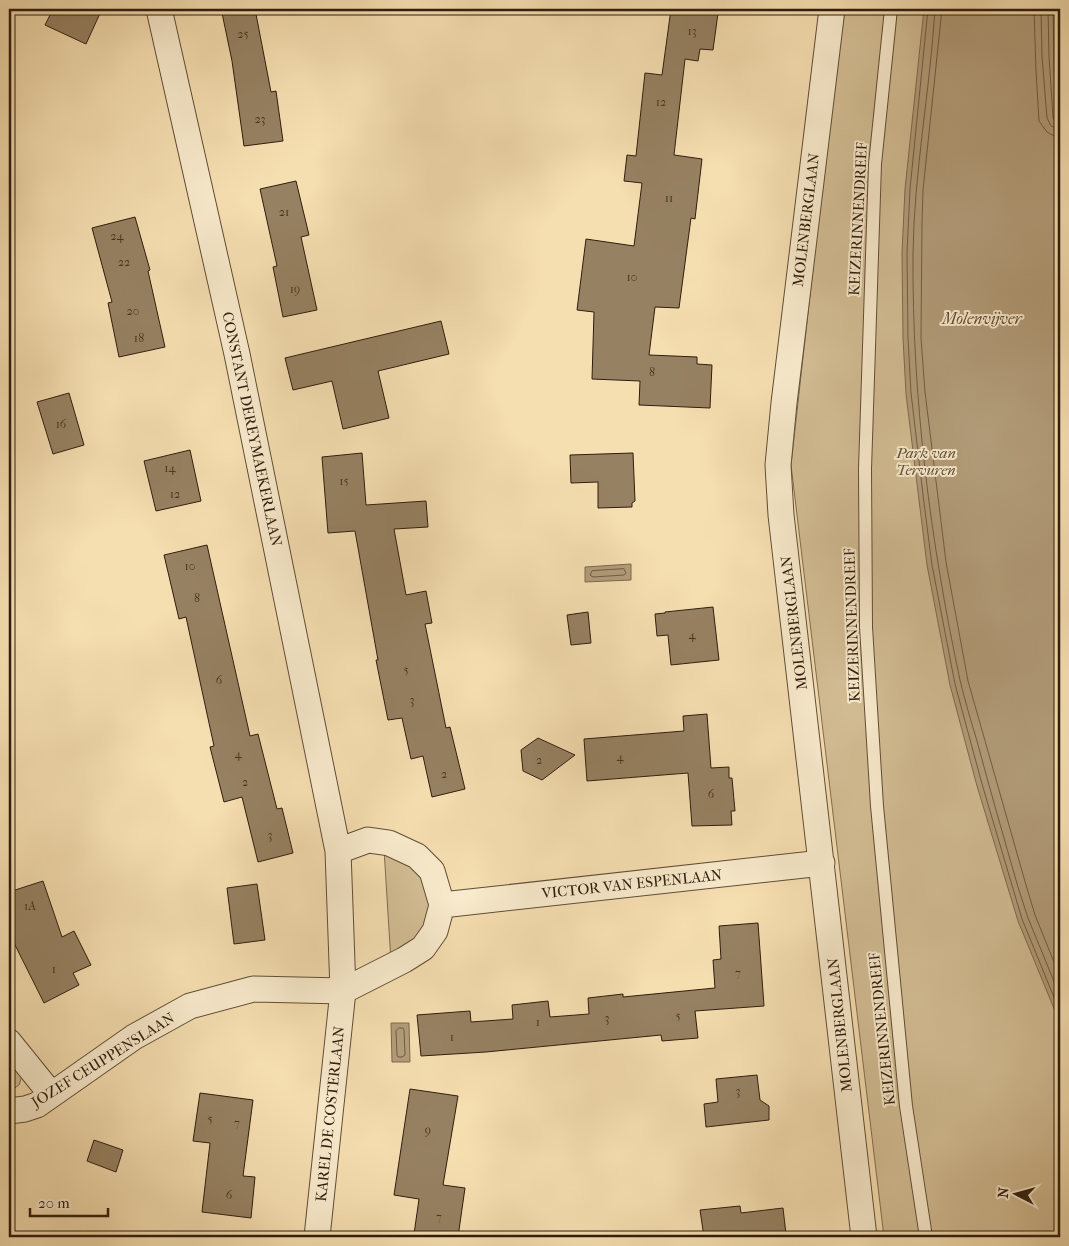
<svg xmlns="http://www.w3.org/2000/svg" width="1069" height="1246" viewBox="0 0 1069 1246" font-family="'IM FELL French Canon',serif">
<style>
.green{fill:#d3bd94;stroke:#816d51}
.water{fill:#b29c79;stroke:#7e694e}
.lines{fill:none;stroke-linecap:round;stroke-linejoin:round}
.shore{stroke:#705c44;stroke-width:1}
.building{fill:#968162;stroke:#2f1d0e}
.service-casing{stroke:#604d36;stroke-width:14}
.minor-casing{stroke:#604d36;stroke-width:27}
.service{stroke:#f8eacc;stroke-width:12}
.minor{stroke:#f8eacc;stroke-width:25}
.labels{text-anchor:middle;stroke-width:4;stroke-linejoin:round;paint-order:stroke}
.number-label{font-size:12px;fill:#493623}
.street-label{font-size:15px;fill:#2f1d0e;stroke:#f8eacc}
.park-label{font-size:15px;font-style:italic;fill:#604d36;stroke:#f8eacc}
.water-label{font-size:16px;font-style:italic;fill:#5d4933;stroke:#f8eacc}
</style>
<rect width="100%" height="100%" fill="#f5deb0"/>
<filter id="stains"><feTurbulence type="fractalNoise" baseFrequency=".004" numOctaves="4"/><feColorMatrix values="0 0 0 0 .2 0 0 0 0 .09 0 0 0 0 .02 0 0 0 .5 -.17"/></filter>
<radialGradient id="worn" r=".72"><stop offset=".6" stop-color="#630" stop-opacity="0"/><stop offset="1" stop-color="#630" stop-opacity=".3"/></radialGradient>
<path class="green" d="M 842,9 L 1060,9 L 1060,1237 L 884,1237 L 791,465 Z
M 384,849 C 393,855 406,860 414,868 C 432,885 434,915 420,936 C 413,946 400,954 391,962 Z
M 9,1053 L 22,1076 L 19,1085 L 9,1092 Z"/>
<path class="water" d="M 924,9 L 1053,9 L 1054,70 L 1060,143 L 1060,1023 L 1018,921 L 977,786 L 950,685 L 927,565 L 906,394 L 903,338 L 902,252 L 905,189 Z
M 631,564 L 631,580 L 585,582 L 585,567 Z
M 391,1023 L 409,1023 L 410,1062 L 392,1062 Z"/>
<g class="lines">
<path class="shore" d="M 928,9 L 910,189 L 907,252 L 908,338 L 911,393 L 924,503 L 932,565 L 955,684 L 982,784 L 1022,919 L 1060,1012
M 935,9 C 930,91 914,172 913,254 C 912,397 930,540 960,680 C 965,701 971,721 977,741 C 990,790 1004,838 1018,887 L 1028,918 L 1060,996
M 942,9 L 923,190 L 922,223 L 921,338 L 925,392 L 946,562 L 968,681 L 1026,885 L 1035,915 L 1060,977
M 1034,9 L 1036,71 L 1039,121 L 1047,132 L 1054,136 L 1060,136
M 1041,9 L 1042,56 L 1047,118 L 1051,126 L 1060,129
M 1048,9 L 1049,56 L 1053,117 L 1055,122 L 1060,123
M 624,569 L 626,573 L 624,575 L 593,577 L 590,575 L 592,571 Z
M 399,1028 L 403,1028 L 404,1030 L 405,1055 L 402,1057 L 398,1057 L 397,1055 L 396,1031 Z"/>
</g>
<path class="building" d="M 53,9 L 102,9 L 86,44 L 45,25 Z
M 244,9 L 255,9 L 271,92 L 276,91 L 283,141 L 244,146 L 232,61 L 222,13 Z
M 671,9 L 691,9 L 718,13 L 713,50 L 700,49 L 698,61 L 685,59 L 674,155 L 702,159 L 695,219 L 691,218 L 679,308 L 655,307 L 649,355 L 697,357 L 697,364 L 712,365 L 710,408 L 639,405 L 640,381 L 592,379 L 594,312 L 577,310 L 586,239 L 634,246 L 642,183 L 624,181 L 627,155 L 636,156 L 645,73 L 662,75 Z
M 296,181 L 309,235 L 301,237 L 317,310 L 283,317 L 273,267 L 277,266 L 260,189 Z
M 135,217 L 150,270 L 148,271 L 165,347 L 119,357 L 108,303 L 112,302 L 92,228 Z
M 441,321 L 449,354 L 378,371 L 389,418 L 343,429 L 332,381 L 293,390 L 285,358 Z
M 69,393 L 84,445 L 53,454 L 37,402 Z
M 190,450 L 201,501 L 156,511 L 144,461 Z
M 362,453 L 366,505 L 426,501 L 428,527 L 394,529 L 406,595 L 426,591 L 432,623 L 425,624 L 446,728 L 450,727 L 465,789 L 432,797 L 423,756 L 411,759 L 402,718 L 388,720 L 376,660 L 378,660 L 355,531 L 328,533 L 322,457 Z
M 633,453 L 635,501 L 632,503 L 632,507 L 598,508 L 598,482 L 571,483 L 570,455 Z
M 207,545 L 250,736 L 258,734 L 277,809 L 282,808 L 293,853 L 258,862 L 242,797 L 224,802 L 210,747 L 214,746 L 186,617 L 179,619 L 164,555 Z
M 713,607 L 719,660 L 671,665 L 668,635 L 657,636 L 655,614 L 665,613 L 665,612 Z
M 588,612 L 591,643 L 571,645 L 567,615 Z
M 707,714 L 711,768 L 729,767 L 729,778 L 732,778 L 735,811 L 731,811 L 732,825 L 692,826 L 688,773 L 587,781 L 584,739 L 684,731 L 683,716 Z
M 538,738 L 575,755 L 542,780 L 523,771 L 521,750 Z
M 43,881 L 62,937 L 74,931 L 91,965 L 73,973 L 79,985 L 44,1003 L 9,933 L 9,892 Z
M 257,884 L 265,940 L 234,944 L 227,888 Z
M 758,923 L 764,1006 L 695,1011 L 698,1038 L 662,1041 L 661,1035 L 486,1052 L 421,1056 L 417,1015 L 470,1011 L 471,1022 L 513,1019 L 512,1005 L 548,1001 L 550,1017 L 589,1014 L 588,998 L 623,994 L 623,997 L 715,988 L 713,960 L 721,959 L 719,926 Z
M 757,1075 L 760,1100 L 769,1106 L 769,1120 L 706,1127 L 704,1104 L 718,1102 L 716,1079 Z
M 410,1089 L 458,1096 L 443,1185 L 465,1188 L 458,1237 L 432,1237 L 414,1234 L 419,1199 L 394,1195 Z
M 200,1093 L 253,1100 L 243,1176 L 255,1177 L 251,1218 L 202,1212 L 210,1143 L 193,1141 Z
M 94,1140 L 123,1150 L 116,1172 L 87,1161 Z
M 740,1206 L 741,1213 L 783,1208 L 786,1234 L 773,1236 L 773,1237 L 704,1237 L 700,1210 Z"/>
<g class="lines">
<g class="service-casing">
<path id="service" d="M 891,9 L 875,164 L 865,469 L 866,627 L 877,806 L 906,1106 L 926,1237"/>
</g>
<g class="minor-casing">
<path id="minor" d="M 159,9 L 237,354 L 338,851 L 343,991 L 317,1237
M 832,9 L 784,403 L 778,465 L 781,515 L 864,1237
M 442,905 L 822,863
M 9,1042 L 51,1094
M 9,1111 L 25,1109 L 37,1105 L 134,1037 L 190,1006 L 253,989 L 343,991 L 404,960 L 423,948 L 435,931 L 442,905 L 432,871 L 417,856 L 389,843 L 368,840 L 338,851"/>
</g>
<use href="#service" class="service"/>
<use href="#minor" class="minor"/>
</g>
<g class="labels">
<g class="number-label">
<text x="692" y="35">13</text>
<text x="243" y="38">25</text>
<text x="661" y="106">12</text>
<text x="260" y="123">23</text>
<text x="669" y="202">11</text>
<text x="284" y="216">21</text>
<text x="117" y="240">24</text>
<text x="124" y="266">22</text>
<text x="632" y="281">10</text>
<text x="295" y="293">19</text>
<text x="133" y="315">20</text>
<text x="139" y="342">18</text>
<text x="652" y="376">8</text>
<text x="61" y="428">16</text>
<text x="170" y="472">14</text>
<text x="344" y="485">15</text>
<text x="175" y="498">12</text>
<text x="190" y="570">10</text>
<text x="197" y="602">8</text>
<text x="692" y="639">4</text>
<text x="406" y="674">5</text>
<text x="219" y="684">6</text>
<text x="412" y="704">3</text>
<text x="238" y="758">4</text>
<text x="620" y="761">4</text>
<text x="539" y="764">2</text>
<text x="444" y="778">2</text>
<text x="245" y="786">2</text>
<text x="711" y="798">6</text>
<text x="270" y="839">3</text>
<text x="30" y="910">1A</text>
<text x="54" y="973">1</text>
<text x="738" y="977">7</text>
<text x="678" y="1020">5</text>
<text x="607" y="1022">3</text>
<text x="538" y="1026">1</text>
<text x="452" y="1041">1</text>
<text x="738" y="1095">3</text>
<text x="210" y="1123">5</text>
<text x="237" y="1127">7</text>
<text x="428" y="1134">9</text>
<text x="229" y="1199">6</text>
<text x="439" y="1221">7</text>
</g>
<g class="street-label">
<text transform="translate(858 219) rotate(-87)" y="5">KEIZERINNENDREEF</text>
<text transform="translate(806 220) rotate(-83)" y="5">MOLENBERGLAAN</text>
<text transform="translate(252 429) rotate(78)" y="5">CONSTANT DEREYMAEKERLAAN</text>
<text transform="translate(794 623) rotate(-97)" y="5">MOLENBERGLAAN</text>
<text transform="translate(852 625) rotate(-92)" y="5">KEIZERINNENDREEF</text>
<text transform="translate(632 884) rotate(-6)" y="5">VICTOR VAN ESPENLAAN</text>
<text transform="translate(840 1025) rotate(-96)" y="5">MOLENBERGLAAN</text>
<text transform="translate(882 1029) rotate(-96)" y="5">KEIZERINNENDREEF</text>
<text transform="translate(103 1060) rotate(-32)" y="5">JOZEF CEUPPENSLAAN</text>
<text transform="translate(330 1114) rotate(-84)" y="5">KAREL DE COSTERLAAN</text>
</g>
<g class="park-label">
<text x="926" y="458">Park van<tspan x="926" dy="17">Tervuren</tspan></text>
</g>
<g class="water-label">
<text x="982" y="324">Molenvijver</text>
</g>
</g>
<rect width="1069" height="1246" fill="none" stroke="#f5deb0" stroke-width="30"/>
<rect x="10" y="10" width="1049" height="1226" fill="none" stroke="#2f1d0e" stroke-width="2.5"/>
<rect x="15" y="15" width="1039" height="1216" fill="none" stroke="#2f1d0e"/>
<g transform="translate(1016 1194) rotate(276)" stroke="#f8eacc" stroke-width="4" paint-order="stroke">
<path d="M0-4L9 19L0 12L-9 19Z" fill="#2f1d0e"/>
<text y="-8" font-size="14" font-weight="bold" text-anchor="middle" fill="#2f1d0e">N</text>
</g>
<path d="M30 1208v8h78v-8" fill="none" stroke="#2f1d0e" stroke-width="2.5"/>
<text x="38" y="1208" font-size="15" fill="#2f1d0e" stroke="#f8eacc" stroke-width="4" paint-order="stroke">20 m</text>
<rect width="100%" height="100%" filter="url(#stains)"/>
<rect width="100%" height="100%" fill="url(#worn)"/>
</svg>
